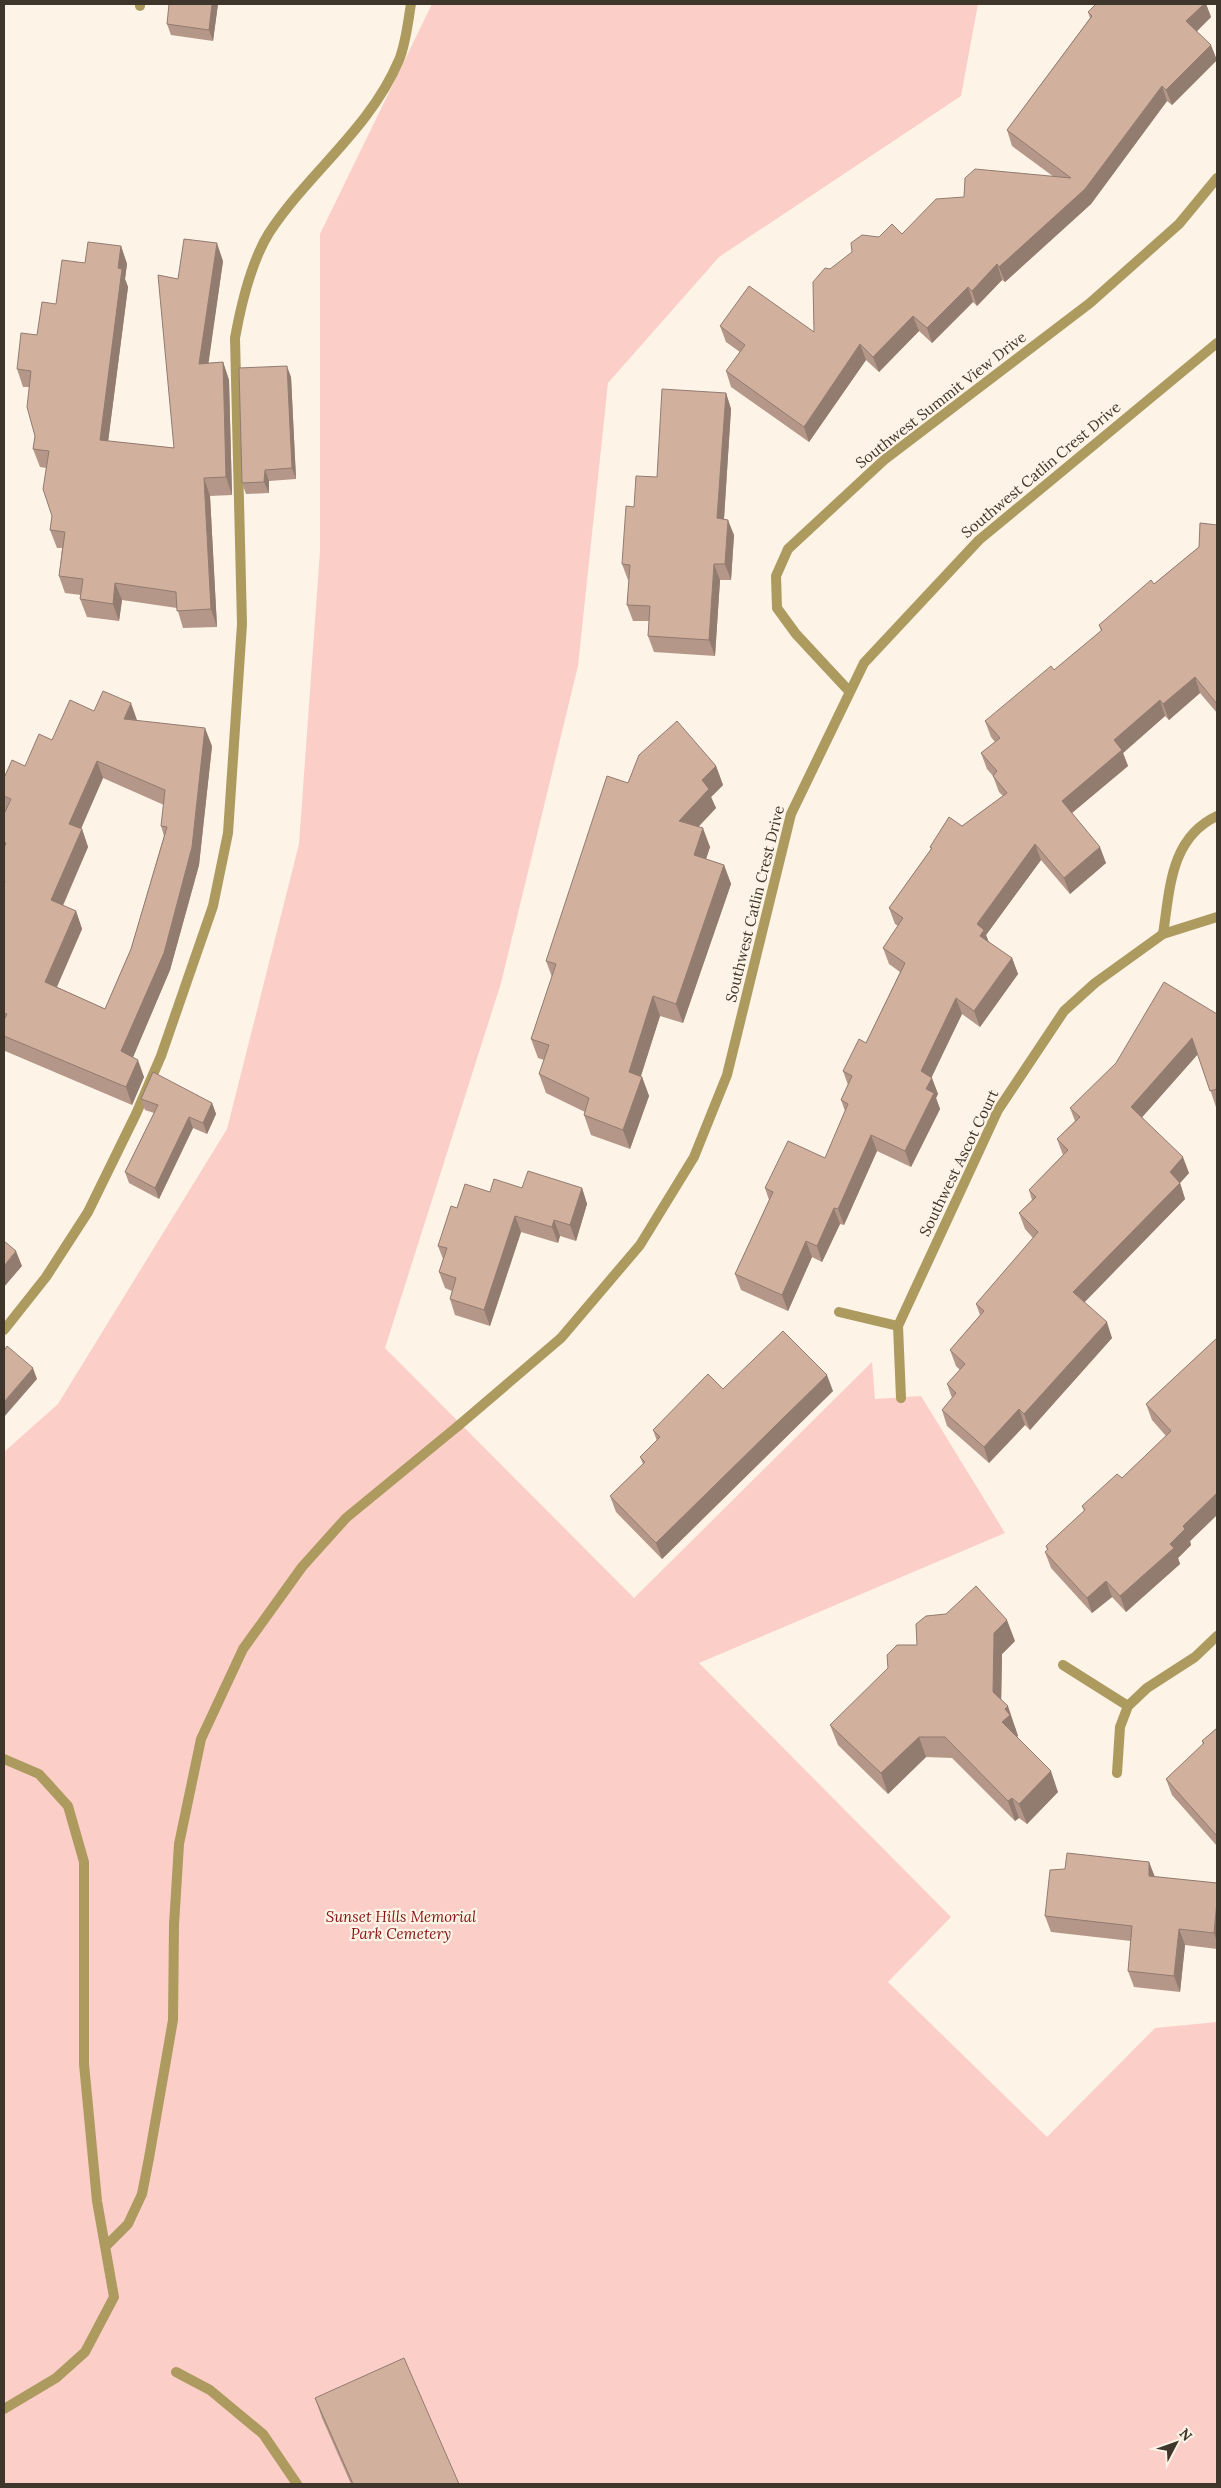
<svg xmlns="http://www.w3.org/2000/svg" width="1221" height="2488" viewBox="0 0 1221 2488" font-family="Lora,serif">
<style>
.green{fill:#fbcfc8}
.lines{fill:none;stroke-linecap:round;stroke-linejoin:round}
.lane{stroke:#ac9a5f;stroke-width:10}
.street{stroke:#ac9a5f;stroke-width:10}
.wall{fill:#b49788;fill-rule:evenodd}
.shaded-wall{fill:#927b6f}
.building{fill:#d1b09e;stroke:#927b6f;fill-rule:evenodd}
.labels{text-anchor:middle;stroke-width:4.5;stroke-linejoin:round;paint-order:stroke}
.street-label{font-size:15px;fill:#3f362b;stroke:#fdf3e7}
.park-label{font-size:15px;font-style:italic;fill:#851110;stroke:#fdf3e7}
</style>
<rect width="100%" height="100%" fill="#fdf3e7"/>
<path class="green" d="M 432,4 L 978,4 L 961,96 L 719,257 L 608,383 L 578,666 L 501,983 L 385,1348 L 634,1598 L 872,1362 L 875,1399 L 921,1396 L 1005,1533 L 699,1663 L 951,1917 L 888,1982 L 1047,2137 L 1155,2028 L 1217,2022 L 1217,2484 L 4,2484 L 4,1452 L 58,1404 L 227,1129 L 299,844 L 320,551 L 320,234 Z"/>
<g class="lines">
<path class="lane" d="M 140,6 L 140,4
M 1163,934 C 1170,889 1170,838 1217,816
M 839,1312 L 898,1326
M 4,1330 L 46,1277 L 88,1212 L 136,1114 L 161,1056 L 213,906 L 228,833 L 242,624 L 235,338 C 241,305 251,262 269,233 C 309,172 370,129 399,60 C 406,43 408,21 411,4
M 4,1759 L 39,1774 L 68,1806 L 84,1862 L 84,2064 L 97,2201 L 114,2297 L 85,2352 L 56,2378 L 4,2409
M 106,2246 L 128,2224 L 142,2194 L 149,2158 L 173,2020 L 174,1925 L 179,1844 L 201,1739 L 243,1649 L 302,1567 L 346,1518 L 458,1426
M 176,2372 L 210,2390 L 263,2434 L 297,2484"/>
<path class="street" d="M 849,691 L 796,634 L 777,608 L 776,576 L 788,549 L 884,460 L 1090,303 L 1179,224 L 1217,178
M 901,1398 L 898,1326 L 998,1110 L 1064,1011 L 1095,983 L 1163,934 L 1217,917
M 458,1426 L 561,1338 L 640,1245 L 694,1157 L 727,1075 L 791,814 L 864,663 L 979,540 L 1217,343
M 1063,1665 L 1128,1706
M 1117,1773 L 1120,1727 L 1128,1706 L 1147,1688 L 1195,1657 L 1217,1636"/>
</g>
<path class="wall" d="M 218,4 L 213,41 L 171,35 L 167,24 Z
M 1096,4 L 1206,4 L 1211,17 L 1197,31 L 1217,60 L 1172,105 L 1167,101 L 1091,204 L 1005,282 L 1002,280 L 977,306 L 973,302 L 932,343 L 919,331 L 879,372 L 866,360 L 809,442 L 731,387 L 726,371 L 740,352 L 726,342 L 720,326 L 814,332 L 830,269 L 879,237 L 902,234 L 964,197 L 1054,177 L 1012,146 L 1007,130 L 1090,18 L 1088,12 Z
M 121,246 L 127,264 L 125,279 L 128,287 L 108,441 L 174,448 L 178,279 L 223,261 L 208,363 L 223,362 L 229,380 L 232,495 L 210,496 L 217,627 L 183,628 L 177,608 L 122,600 L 119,621 L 87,617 L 80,599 L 81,595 L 65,593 L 59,576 L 62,548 L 57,548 L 50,530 L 52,516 L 46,468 L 40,467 L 33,449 L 35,436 L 29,387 L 23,387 L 17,369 L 56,304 L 85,263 Z
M 291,377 L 296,479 L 269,481 L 269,493 L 246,494 L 242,483 Z
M 726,393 L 731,409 L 724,519 L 734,535 L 731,580 L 720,580 L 715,656 L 654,652 L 648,636 L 649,621 L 633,621 L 627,605 L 629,580 L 628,580 L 622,564 L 634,507 Z
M 1217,525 L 1217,713 L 1200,693 L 1169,720 L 1165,716 L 1123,753 L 1128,766 L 1072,813 L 1106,863 L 1070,894 L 1041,860 L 986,935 L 989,942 L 1012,958 L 1018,974 L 980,1027 L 962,1014 L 931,1077 L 938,1094 L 936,1098 L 940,1109 L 911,1167 L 877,1151 L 844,1225 L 840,1224 L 822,1262 L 812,1257 L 788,1311 L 741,1290 L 735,1274 L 769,1200 L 765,1188 L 825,1158 L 845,1111 L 841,1100 L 848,1085 L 843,1071 L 866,1043 L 900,972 L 889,964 L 883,948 L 898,926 L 895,924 L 889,908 L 931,849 L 930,847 L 962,826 L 1003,796 L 999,792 L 993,776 L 987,769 L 981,753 L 995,742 L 991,737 L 985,721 L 1054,670 L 1101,631 L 1099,625 L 1154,584 L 1199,547 Z
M 94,711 L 137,720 L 212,746 L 199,865 L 170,970 L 133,1057 L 144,1077 L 132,1105 L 5,1051 L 4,1049 L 4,814 L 5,811 L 4,811 L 4,778 L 25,766 L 52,740 ZM 103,778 L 164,805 L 161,826 L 164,836 L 131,949 L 105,1009 L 57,987 L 82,929 L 76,911 L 63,906 L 88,847 L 82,829 L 81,829 Z
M 716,766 L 723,785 L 711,797 L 716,808 L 699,826 L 710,847 L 706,859 L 724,865 L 731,884 L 683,1023 L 660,1016 L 641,1076 L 642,1077 L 649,1096 L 630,1149 L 591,1135 L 584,1115 L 585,1112 L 546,1093 L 539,1074 L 544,1060 L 538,1058 L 531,1039 L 552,977 L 546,961 L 628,783 Z
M 1217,1014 L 1217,1106 L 1216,1107 L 1198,1054 L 1142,1117 L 1189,1173 L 1180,1183 L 1185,1199 L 1084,1302 L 1112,1338 L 1030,1430 L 1025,1425 L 989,1463 L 947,1426 L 942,1410 L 952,1398 L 947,1384 L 960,1370 L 956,1366 L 950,1350 L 980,1315 L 976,1304 L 1033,1238 L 1025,1229 L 1019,1213 L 1032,1200 L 1029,1190 L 1063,1155 L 1057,1139 L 1075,1121 L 1070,1108 Z
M 141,1099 L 212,1103 L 216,1114 L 207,1134 L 193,1128 L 159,1199 L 129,1183 L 125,1172 L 154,1113 L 145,1110 Z
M 522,1188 L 582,1188 L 587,1204 L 576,1241 L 560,1236 L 558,1243 L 521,1232 L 490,1326 L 455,1315 L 450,1299 L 452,1291 L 445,1288 L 439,1272 L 443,1259 L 438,1246 L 457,1208 Z
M 1217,1338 L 1217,1515 L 1190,1541 L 1191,1545 L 1178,1558 L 1180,1564 L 1126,1612 L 1112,1597 L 1092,1613 L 1051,1568 L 1045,1552 L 1047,1550 L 1046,1546 L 1084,1511 L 1082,1506 L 1122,1478 L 1166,1436 L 1152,1420 L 1146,1404 Z
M 723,1389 L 833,1391 L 662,1559 L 616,1512 L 610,1496 L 643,1464 L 640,1457 L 657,1441 L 653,1430 Z
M 1015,1641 L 1002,1654 L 1001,1699 L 1015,1727 L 1018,1736 L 1017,1737 L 1058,1792 L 1027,1824 L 1019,1818 L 1015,1821 L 952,1758 L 926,1757 L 888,1794 L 838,1745 L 830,1725 Z
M 1217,1728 L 1217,1846 L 1172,1795 L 1166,1779 L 1203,1745 L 1202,1741 Z
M 1149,1862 L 1155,1877 L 1217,1883 L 1217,1949 L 1185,1945 L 1180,1992 L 1134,1987 L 1128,1971 L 1131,1941 L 1051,1932 L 1045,1916 L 1065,1869 Z
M 315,2398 L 459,2484 L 351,2484 L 322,2418 Z"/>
<path class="shaded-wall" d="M 212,4 L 218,4 L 213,41 L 209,30 Z
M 1204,4 L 1206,4 L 1211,17 L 1192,36 L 1186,21 Z
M 1211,45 L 1217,60 L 1172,105 L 1166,90 Z
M 1162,86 L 1167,101 L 1091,204 L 1005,282 L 999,267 Z
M 217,243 L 223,261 L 206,381 L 199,364 Z
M 121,246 L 127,264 L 125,279 L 128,287 L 106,458 L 100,440 L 118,268 Z
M 997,264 L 1002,280 L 977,306 L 972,291 Z
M 968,287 L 973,302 L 932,343 L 927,328 Z
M 913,316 L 919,331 L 879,372 L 873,357 Z
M 860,344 L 866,360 L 809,442 L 804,427 Z
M 223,362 L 229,380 L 232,495 L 226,477 Z
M 287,366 L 291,377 L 296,479 L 292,468 Z
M 726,393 L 731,409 L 723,534 L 717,518 Z
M 265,470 L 269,481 L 269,493 L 264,482 Z
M 204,478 L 210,496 L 217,627 L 211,609 Z
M 728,520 L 734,535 L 731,580 L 725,564 Z
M 714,564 L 720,580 L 715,656 L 709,640 Z
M 115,583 L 122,600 L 119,621 L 113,604 Z
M 1195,677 L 1200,693 L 1169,720 L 1163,704 Z
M 1160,700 L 1165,716 L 1123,753 L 1128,766 L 1067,817 L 1062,801 L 1114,740 Z
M 131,703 L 137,720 L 124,719 Z
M 205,728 L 212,746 L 199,865 L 170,970 L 128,1069 L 121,1051 Z
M 97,761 L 103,778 L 75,842 L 69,824 Z
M 716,766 L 723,785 L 711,797 L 716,808 L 686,840 L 679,821 L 702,780 Z
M 703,828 L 710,847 L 701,874 L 694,855 Z
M 82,829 L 88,847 L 57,918 L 51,900 Z
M 1035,844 L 1041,860 L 986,935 L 990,946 L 986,952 L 977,924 Z
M 1100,847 L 1106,863 L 1070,894 L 1064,878 Z
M 724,865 L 731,884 L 683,1023 L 676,1004 Z
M 76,911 L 82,929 L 51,1000 L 45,982 Z
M 1012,958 L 1018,974 L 980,1027 L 974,1011 Z
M 653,996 L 660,1016 L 636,1091 L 629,1072 Z
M 956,998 L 962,1014 L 927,1087 L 921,1071 Z
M 1192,1038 L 1198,1054 L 1137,1123 L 1131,1107 Z
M 138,1060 L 144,1077 L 132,1105 L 126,1087 Z
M 642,1077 L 649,1096 L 630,1149 L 623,1130 Z
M 932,1078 L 938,1094 L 936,1098 L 940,1109 L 911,1167 L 905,1151 L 926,1089 Z
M 212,1103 L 216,1114 L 207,1134 L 203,1123 Z
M 189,1117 L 193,1128 L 159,1199 L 155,1188 Z
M 871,1135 L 877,1151 L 844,1225 L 838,1209 Z
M 1183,1157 L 1189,1173 L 1180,1183 L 1185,1199 L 1079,1308 L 1073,1292 L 1170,1172 Z
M 582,1188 L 587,1204 L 576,1241 L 570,1225 Z
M 834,1208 L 840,1224 L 822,1262 L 817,1246 Z
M 515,1216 L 521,1232 L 490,1326 L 484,1310 Z
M 554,1220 L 560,1236 L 558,1243 L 552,1227 Z
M 806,1241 L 812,1257 L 788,1311 L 782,1295 Z
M 16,1251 L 22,1266 L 4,1287 L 4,1266 Z
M 1107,1322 L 1112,1338 L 1030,1430 L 1024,1414 Z
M 33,1368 L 37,1379 L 4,1417 L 4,1402 Z
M 827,1375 L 833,1391 L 662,1559 L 656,1543 Z
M 1019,1409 L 1025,1425 L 989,1463 L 984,1447 Z
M 1217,1493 L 1217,1515 L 1190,1541 L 1191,1545 L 1178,1558 L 1180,1564 L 1126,1612 L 1120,1596 L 1170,1544 L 1183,1526 Z
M 1106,1581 L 1112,1597 L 1092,1613 L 1087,1598 Z
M 1007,1620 L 1015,1641 L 1002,1654 L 1001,1712 L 993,1692 L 994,1633 Z
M 1008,1706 L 1018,1736 L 1010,1742 L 1002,1722 L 1005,1709 Z
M 919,1737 L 926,1757 L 888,1794 L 881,1773 Z
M 1051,1771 L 1058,1792 L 1027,1824 L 1019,1804 Z
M 1012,1798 L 1019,1818 L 1015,1821 L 1008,1801 Z
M 1149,1862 L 1155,1878 L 1149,1876 Z
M 1217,1901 L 1217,1942 L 1214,1933 Z
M 1179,1929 L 1185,1945 L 1180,1992 L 1174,1976 Z"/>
<path class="building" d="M 169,4 L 212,4 L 209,30 L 167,24 Z
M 1096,4 L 1204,4 L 1186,21 L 1211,45 L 1166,90 L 1162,86 L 1085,189 L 999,267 L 997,264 L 972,291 L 968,287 L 927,328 L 913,316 L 873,357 L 860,344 L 804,427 L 726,371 L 745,345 L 720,326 L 749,286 L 814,332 L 813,282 L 825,268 L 830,269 L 852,252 L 851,243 L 862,235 L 879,237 L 892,224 L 902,234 L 936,199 L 964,197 L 965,178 L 975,169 L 1071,178 L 1007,130 L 1092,16 L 1088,12 Z
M 184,239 L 217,243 L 199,364 L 223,362 L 226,477 L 204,478 L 211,609 L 177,611 L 176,592 L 115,583 L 113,604 L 80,599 L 83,579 L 59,576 L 65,532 L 50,530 L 52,516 L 43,489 L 49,451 L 33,449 L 35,436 L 27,407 L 31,371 L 17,369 L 21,333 L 37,335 L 42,302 L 56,304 L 62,260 L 85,263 L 88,242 L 121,246 L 118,268 L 122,269 L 100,440 L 174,448 L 158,275 L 178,279 Z
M 287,366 L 292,468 L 265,470 L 264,482 L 242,483 L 239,368 Z
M 662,389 L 726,393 L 717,518 L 728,520 L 725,564 L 714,564 L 709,640 L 648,636 L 650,606 L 627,605 L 630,565 L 622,564 L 626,506 L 634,507 L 636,476 L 657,477 Z
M 1200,523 L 1217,525 L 1217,704 L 1195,677 L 1163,704 L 1160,700 L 1114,740 L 1122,750 L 1062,801 L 1100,847 L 1064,878 L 1035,844 L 977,924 L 984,930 L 980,936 L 1012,958 L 974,1011 L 956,998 L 921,1071 L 932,1078 L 926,1089 L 934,1093 L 905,1151 L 871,1135 L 838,1209 L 834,1208 L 817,1246 L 806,1241 L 782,1295 L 735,1274 L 773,1192 L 765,1188 L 788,1141 L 825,1158 L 848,1104 L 841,1100 L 852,1076 L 843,1071 L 859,1039 L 866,1043 L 905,963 L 883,948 L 903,918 L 889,908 L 932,848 L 930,847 L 949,817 L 962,826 L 1007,793 L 993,776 L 997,771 L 981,753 L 1000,738 L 985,721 L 1051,666 L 1054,670 L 1102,630 L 1099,625 L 1151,580 L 1154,584 L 1199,547 Z
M 103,691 L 131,703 L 124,719 L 205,728 L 192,847 L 164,953 L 121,1051 L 138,1060 L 126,1087 L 4,1036 L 4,1020 L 7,1014 L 4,1013 L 4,885 L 5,881 L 4,880 L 4,848 L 6,843 L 4,842 L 4,814 L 11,799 L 4,796 L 4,778 L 12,760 L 25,766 L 39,734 L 52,740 L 70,700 L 94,711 ZM 97,761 L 165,790 L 161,826 L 167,827 L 131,949 L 105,1009 L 45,982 L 76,911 L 51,900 L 82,829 L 69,824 Z
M 677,721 L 716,766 L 702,780 L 709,789 L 679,821 L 703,828 L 694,855 L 724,865 L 676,1004 L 653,996 L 629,1072 L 642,1077 L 623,1130 L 584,1115 L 589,1098 L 539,1074 L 549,1045 L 531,1039 L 556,964 L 546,961 L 607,776 L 628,783 L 639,755 Z
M 1164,982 L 1217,1014 L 1217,1089 L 1210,1091 L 1192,1038 L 1131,1107 L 1183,1157 L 1170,1172 L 1180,1183 L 1073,1292 L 1107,1322 L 1024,1414 L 1019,1409 L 984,1447 L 942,1410 L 956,1393 L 947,1384 L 965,1364 L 950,1350 L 984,1311 L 976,1304 L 1038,1232 L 1019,1213 L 1036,1197 L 1029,1190 L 1068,1150 L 1057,1139 L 1080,1117 L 1070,1108 L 1116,1063 Z
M 153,1072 L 212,1103 L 203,1123 L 189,1117 L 155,1188 L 125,1172 L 158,1105 L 141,1099 Z
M 528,1171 L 582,1188 L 570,1225 L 554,1220 L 552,1227 L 515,1216 L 484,1310 L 450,1299 L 456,1278 L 439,1272 L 447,1248 L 438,1246 L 451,1206 L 457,1208 L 465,1184 L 490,1192 L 494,1179 L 522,1188 Z
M 4,1241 L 16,1251 L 4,1266 Z
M 783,1331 L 827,1375 L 656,1543 L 610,1496 L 645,1462 L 640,1457 L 660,1437 L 653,1430 L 708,1374 L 723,1389 Z
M 1217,1338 L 1217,1493 L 1183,1526 L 1185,1529 L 1170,1544 L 1174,1548 L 1120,1596 L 1106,1581 L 1087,1598 L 1045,1552 L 1048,1549 L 1046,1546 L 1085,1510 L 1082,1506 L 1117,1474 L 1122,1478 L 1171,1431 L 1146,1404 Z
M 7,1346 L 33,1368 L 4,1402 L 4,1351 Z
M 976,1586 L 1007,1620 L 994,1633 L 993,1692 L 1008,1706 L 1005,1709 L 1010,1715 L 1002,1722 L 1051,1771 L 1019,1804 L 1012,1798 L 1008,1801 L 945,1737 L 919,1737 L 881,1773 L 830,1725 L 888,1668 L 887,1655 L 897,1645 L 917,1645 L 916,1624 L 926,1616 L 946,1614 Z
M 1217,1728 L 1217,1836 L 1166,1779 L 1204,1743 L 1202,1741 Z
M 1067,1853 L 1149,1862 L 1149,1876 L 1217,1883 L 1217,1901 L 1214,1933 L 1179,1929 L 1174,1976 L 1128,1971 L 1132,1926 L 1045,1916 L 1050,1870 L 1065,1869 Z
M 404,2358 L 459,2484 L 353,2484 L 315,2398 Z"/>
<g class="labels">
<g class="street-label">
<text transform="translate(941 400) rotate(-38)" y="5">Southwest Summit View Drive</text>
<text transform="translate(1041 470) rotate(-40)" y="5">Southwest Catlin Crest Drive</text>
<text transform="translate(755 904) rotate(-76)" y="5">Southwest Catlin Crest Drive</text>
<text transform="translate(959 1163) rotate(-64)" y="5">Southwest Ascot Court</text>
</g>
<g class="park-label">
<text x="401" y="1922">Sunset Hills Memorial<tspan x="401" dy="17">Park Cemetery</tspan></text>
</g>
</g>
<rect width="1221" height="2488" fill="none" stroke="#3f362b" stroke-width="10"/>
<g transform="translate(1176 2443) rotate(49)" stroke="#fdf3e7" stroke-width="4" paint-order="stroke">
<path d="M0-4L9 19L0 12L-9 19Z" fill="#3f362b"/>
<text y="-8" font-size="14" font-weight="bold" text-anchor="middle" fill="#3f362b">N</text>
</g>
</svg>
